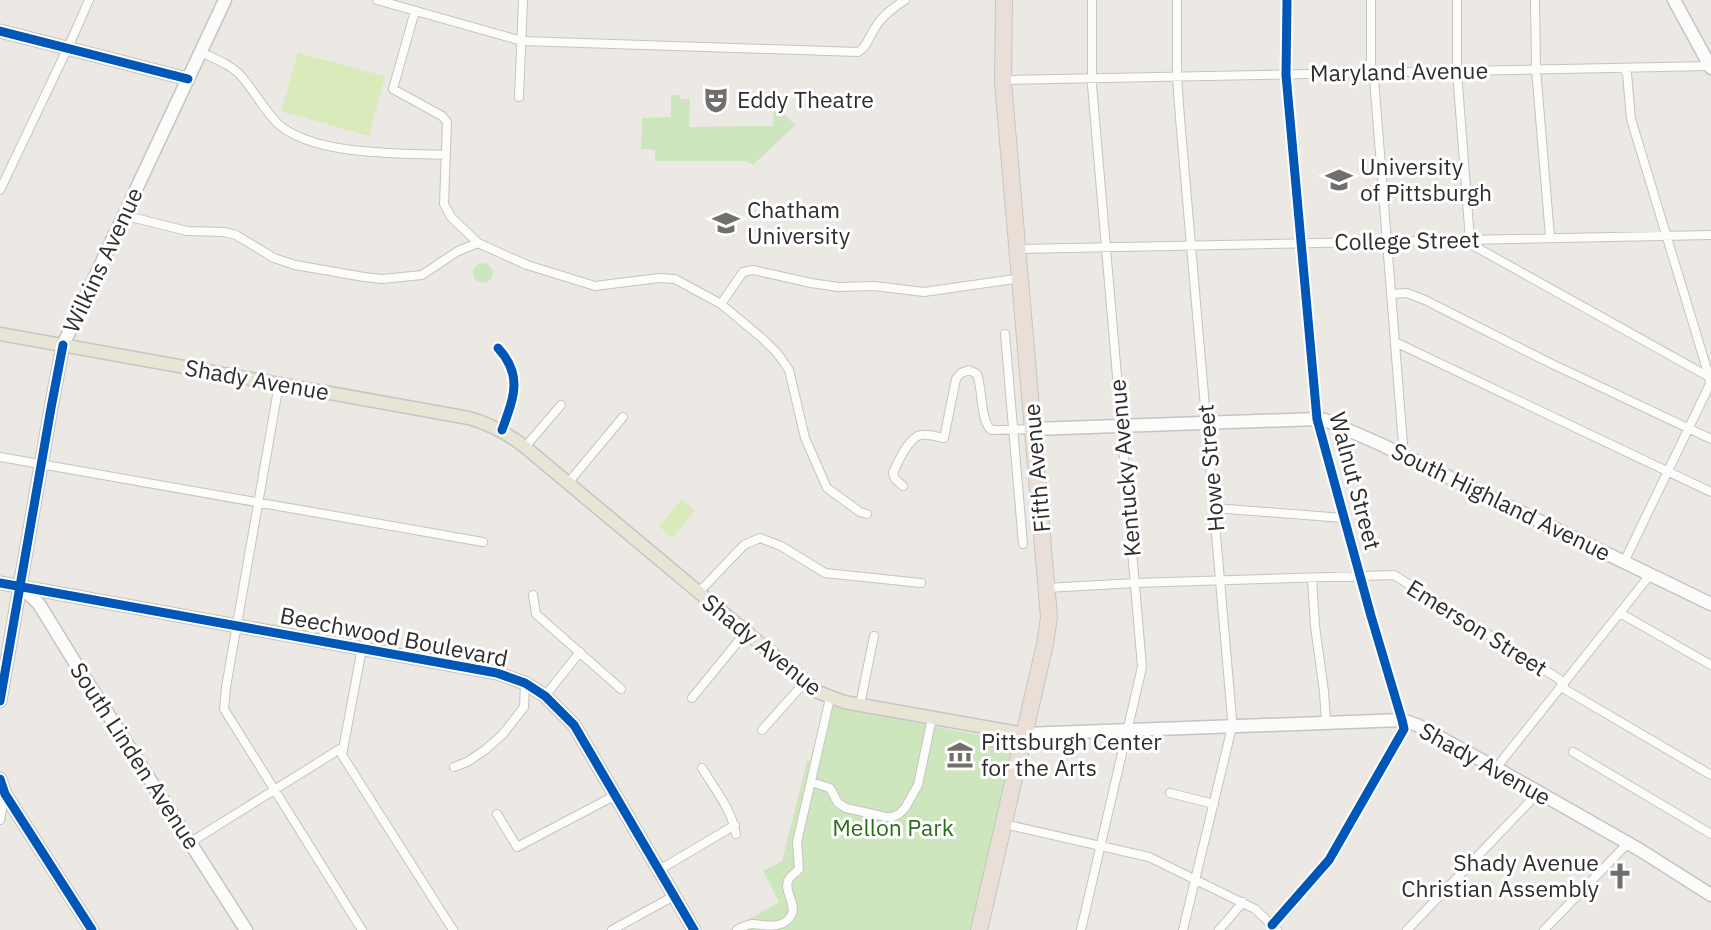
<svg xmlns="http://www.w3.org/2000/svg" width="1711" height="930" viewBox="0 0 1711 930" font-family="'IBM Plex Sans',sans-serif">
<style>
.green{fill:#cee6be}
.pitch{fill:#d9eabb}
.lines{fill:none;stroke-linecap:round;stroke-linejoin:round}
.street-casing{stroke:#c5c4c5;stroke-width:10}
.secondary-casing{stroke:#c5c4c5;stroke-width:15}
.primary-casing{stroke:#c6c5c4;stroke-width:15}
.highway-casing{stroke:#c6c5c4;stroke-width:18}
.street{stroke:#fcfcfb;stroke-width:8}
.secondary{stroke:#fcfcfb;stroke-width:12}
.primary{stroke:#e8e4d6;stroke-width:12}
.highway{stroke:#eadfd6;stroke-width:16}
.cycleway-casing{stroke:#fff;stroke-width:13}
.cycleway{stroke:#0057b8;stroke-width:9}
.labels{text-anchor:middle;stroke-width:6;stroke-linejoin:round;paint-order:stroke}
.street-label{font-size:23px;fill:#2e2e2e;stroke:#fff}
.poi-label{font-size:23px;fill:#2e2e2e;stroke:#fff;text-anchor:start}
.park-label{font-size:23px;fill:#2c6e1b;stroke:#fff}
</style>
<rect width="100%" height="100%" fill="#ece8e4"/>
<path class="green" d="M 671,95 L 680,95 L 680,99 L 690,99 L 689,127 L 773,126 L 774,105 L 795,125 L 753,165 L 747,161 L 655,161 L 655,150 L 641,149 L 642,118 L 671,117 Z
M473 273a10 10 0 1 1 20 0a10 10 0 1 1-20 0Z
M 825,705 L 1014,742 L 972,930 L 730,930 L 779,902 L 763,871 L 782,861 L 807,761 L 812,762 Z"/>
<path class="pitch" d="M 298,53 L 385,76 L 369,136 L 281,111 Z
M 682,499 L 695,511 L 672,538 L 659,526 Z"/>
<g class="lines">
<g class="street-casing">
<path id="street" d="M 377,0 L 522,41 L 858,52 C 867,47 869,37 875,28 C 882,16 893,8 905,0
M 1177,0 L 1177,77 L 1180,118 L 1232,719 L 1232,727 L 1183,930
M 1371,0 L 1371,73 L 1374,78 L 1403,444 L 1402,455
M 1457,0 L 1457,72 L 1470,240 L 1474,246 L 1711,378
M 1535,0 L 1536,69 L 1550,237
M 415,11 L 393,89 L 442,116 L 447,122 L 444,204 L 451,217 L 478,243 L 527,265 L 595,286 L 659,278 L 675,279 L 721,304 L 743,272 L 753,270 L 811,283 L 838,287 L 874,286 L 924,292 L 1021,278
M 201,52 C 215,59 232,65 242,77 C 255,92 264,110 278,124 C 315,156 398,153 445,155
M 1623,68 L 1627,74 L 1631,119 L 1709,376 L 1710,384 L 1624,562
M 1003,80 L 1710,66
M 519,97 L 523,0
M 0,190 L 71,41 L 89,0
M 123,215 L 187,231 L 224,232 L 236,235 L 274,258 L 295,265 L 364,277 L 382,279 L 422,275 L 458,251 L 478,243
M 1019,249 L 1711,235
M 1391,294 L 1407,293 L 1425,300 L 1550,363 L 1711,439
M 721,304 L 763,339 L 778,354 L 789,370 L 805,438 L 827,488 L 860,512 L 867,514
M 1005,334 L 1023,544
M 1395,342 L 1711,492
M 279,384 L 226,687 L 224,709 L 362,930
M 525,447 L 561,405
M 0,457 L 483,542
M 568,483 L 623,417
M 903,486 L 895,479 L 893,473 C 897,463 910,435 922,435 C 929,434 937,437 944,438 L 956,379 L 961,373 L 969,370 L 977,374 C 983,391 980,419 991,430 L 1033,429
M 1214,508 L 1343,518
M 1312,578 L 1315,626 L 1324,692 L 1326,722
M 1046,588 L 1135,583 L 1394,575 L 1559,679 L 1566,690 L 1711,775
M 698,593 L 744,545 L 760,538 L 781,546 L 825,573 L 921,583
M 533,595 L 536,614 L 621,689
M 1620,613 L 1711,665
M 362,648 L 342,755 L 453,930
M 545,696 L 580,652
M 692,698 L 745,633
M 860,705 L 874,636
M 762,730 L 804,683
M 1573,752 L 1711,834
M 454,767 L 467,762 L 485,750 L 503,734 L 524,707 L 525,683
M 702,768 C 714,788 732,810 736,834
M 1496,768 L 1650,575
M 811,782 L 830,788 L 838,803 L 846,808 L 886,817 L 892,817 L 899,814 L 905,808 L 918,785 L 932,718
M 1170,793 L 1214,804
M 497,814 L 517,847 L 616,795
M 0,820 L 5,794
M 1004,824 L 1149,857 L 1255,909 L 1277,930
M 191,842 L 343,747
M 659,870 L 735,825
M 1272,925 L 1329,860 L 1404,729 L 1402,720 L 1371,616 L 1317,419 L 1286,75 L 1287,0
M 612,930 L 674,896
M 737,930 C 742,927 747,924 753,924 C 767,925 784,930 792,914 C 796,902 784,892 788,881 C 789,876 796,873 799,869 L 797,842 L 830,698
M 1081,930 L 1142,667 L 1092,85 L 1092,0
M 1219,930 L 1243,902
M 1407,930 L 1538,793
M 1544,930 L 1628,843"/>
</g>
<g class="secondary-casing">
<path id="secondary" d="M 1674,0 L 1711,68
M 0,31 L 188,79
M 1034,429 L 1317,419 L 1325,420 L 1380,444 L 1711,604
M 0,583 L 497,673 L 525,683 L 545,696 L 574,725 L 694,930
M 22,588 L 39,604 L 74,661 L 246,930
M 0,701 L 51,408 L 63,345 L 225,0
M 1024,734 L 1402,720 L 1417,725 L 1496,768 L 1640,850 L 1711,895
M 0,779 L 5,794 L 92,930"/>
</g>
<g class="primary-casing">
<path id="primary" d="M 0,334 L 469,418 C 490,424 507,433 525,447 L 818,692 L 844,702 L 1024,734"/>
</g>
<g class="highway-casing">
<path id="highway" d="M 979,930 L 1045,644 L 1049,617 L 1003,82 L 1004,0"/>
</g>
<use href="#street" class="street"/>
<use href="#secondary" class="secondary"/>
<use href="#primary" class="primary"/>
<use href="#highway" class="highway"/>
<g class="cycleway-casing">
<path id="cycleway" d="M 0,31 L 188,79
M 498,348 C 524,376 513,399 502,430
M 0,583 L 497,673 L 525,683 L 545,696 L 574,725 L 694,930
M 0,701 L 51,408 L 63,345
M 0,779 L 5,794 L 92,930
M 1272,925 L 1329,860 L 1404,729 L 1402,720 L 1371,616 L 1317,419 L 1286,75 L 1287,0"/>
</g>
<use href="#cycleway" class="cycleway"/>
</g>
<defs>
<g id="theatre-bare" transform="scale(2.1)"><path d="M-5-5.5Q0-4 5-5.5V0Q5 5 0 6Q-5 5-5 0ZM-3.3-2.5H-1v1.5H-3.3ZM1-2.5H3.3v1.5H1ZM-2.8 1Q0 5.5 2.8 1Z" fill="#706f6e" stroke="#fff" stroke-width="2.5" paint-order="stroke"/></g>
<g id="university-bare" transform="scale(2.1)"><path d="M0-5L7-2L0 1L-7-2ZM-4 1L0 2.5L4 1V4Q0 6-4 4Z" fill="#706f6e" stroke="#fff" stroke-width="2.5" paint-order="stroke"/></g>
<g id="museum-bare" transform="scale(2.1)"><path d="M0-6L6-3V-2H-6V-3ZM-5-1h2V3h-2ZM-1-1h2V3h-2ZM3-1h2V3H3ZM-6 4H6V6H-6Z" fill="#706f6e" stroke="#fff" stroke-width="2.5" paint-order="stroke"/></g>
<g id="church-bare" transform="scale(2.1)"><path d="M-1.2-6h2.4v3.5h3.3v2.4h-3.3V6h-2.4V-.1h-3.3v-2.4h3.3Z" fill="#706f6e" stroke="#fff" stroke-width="2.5" paint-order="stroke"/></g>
</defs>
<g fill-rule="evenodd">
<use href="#theatre-bare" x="716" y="100"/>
<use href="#university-bare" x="1339" y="180"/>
<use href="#university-bare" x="726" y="223"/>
<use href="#museum-bare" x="960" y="755"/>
<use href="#church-bare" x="1620" y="876"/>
</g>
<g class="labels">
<g class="street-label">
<text transform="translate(1399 72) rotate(-1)" y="8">Maryland Avenue</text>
<text transform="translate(1407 241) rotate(-1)" y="8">College Street</text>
<text transform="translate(103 260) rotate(-65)" y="8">Wilkins Avenue</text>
<text transform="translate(257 380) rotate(10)" y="8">Shady Avenue</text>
<text transform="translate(1037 468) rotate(-95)" y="8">Fifth Avenue</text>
<text transform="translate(1125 468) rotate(-95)" y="8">Kentucky Avenue</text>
<text transform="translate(1211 468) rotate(-95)" y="8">Howe Street</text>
<text transform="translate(1355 481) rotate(75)" y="8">Walnut Street</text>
<text transform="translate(1501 502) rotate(26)" y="8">South Highland Avenue</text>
<text transform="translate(1477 628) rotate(32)" y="8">Emerson Street</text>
<text transform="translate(394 637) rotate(11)" y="8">Beechwood Boulevard</text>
<text transform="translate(762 645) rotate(39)" y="8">Shady Avenue</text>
<text transform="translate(135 756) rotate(57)" y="8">South Linden Avenue</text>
<text transform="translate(1485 764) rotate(29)" y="8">Shady Avenue</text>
</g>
<g class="poi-label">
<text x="737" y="108">Eddy Theatre</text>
<text x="1360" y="175">University<tspan x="1360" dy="26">of Pittsburgh</tspan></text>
<text x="747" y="218">Chatham<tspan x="747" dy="26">University</tspan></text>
<text x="981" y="750">Pittsburgh Center<tspan x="981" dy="26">for the Arts</tspan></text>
<text x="1599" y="871" text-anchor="end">Shady Avenue<tspan x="1599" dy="26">Christian Assembly</tspan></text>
</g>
<g class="park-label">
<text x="893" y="836">Mellon Park</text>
</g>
</g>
</svg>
